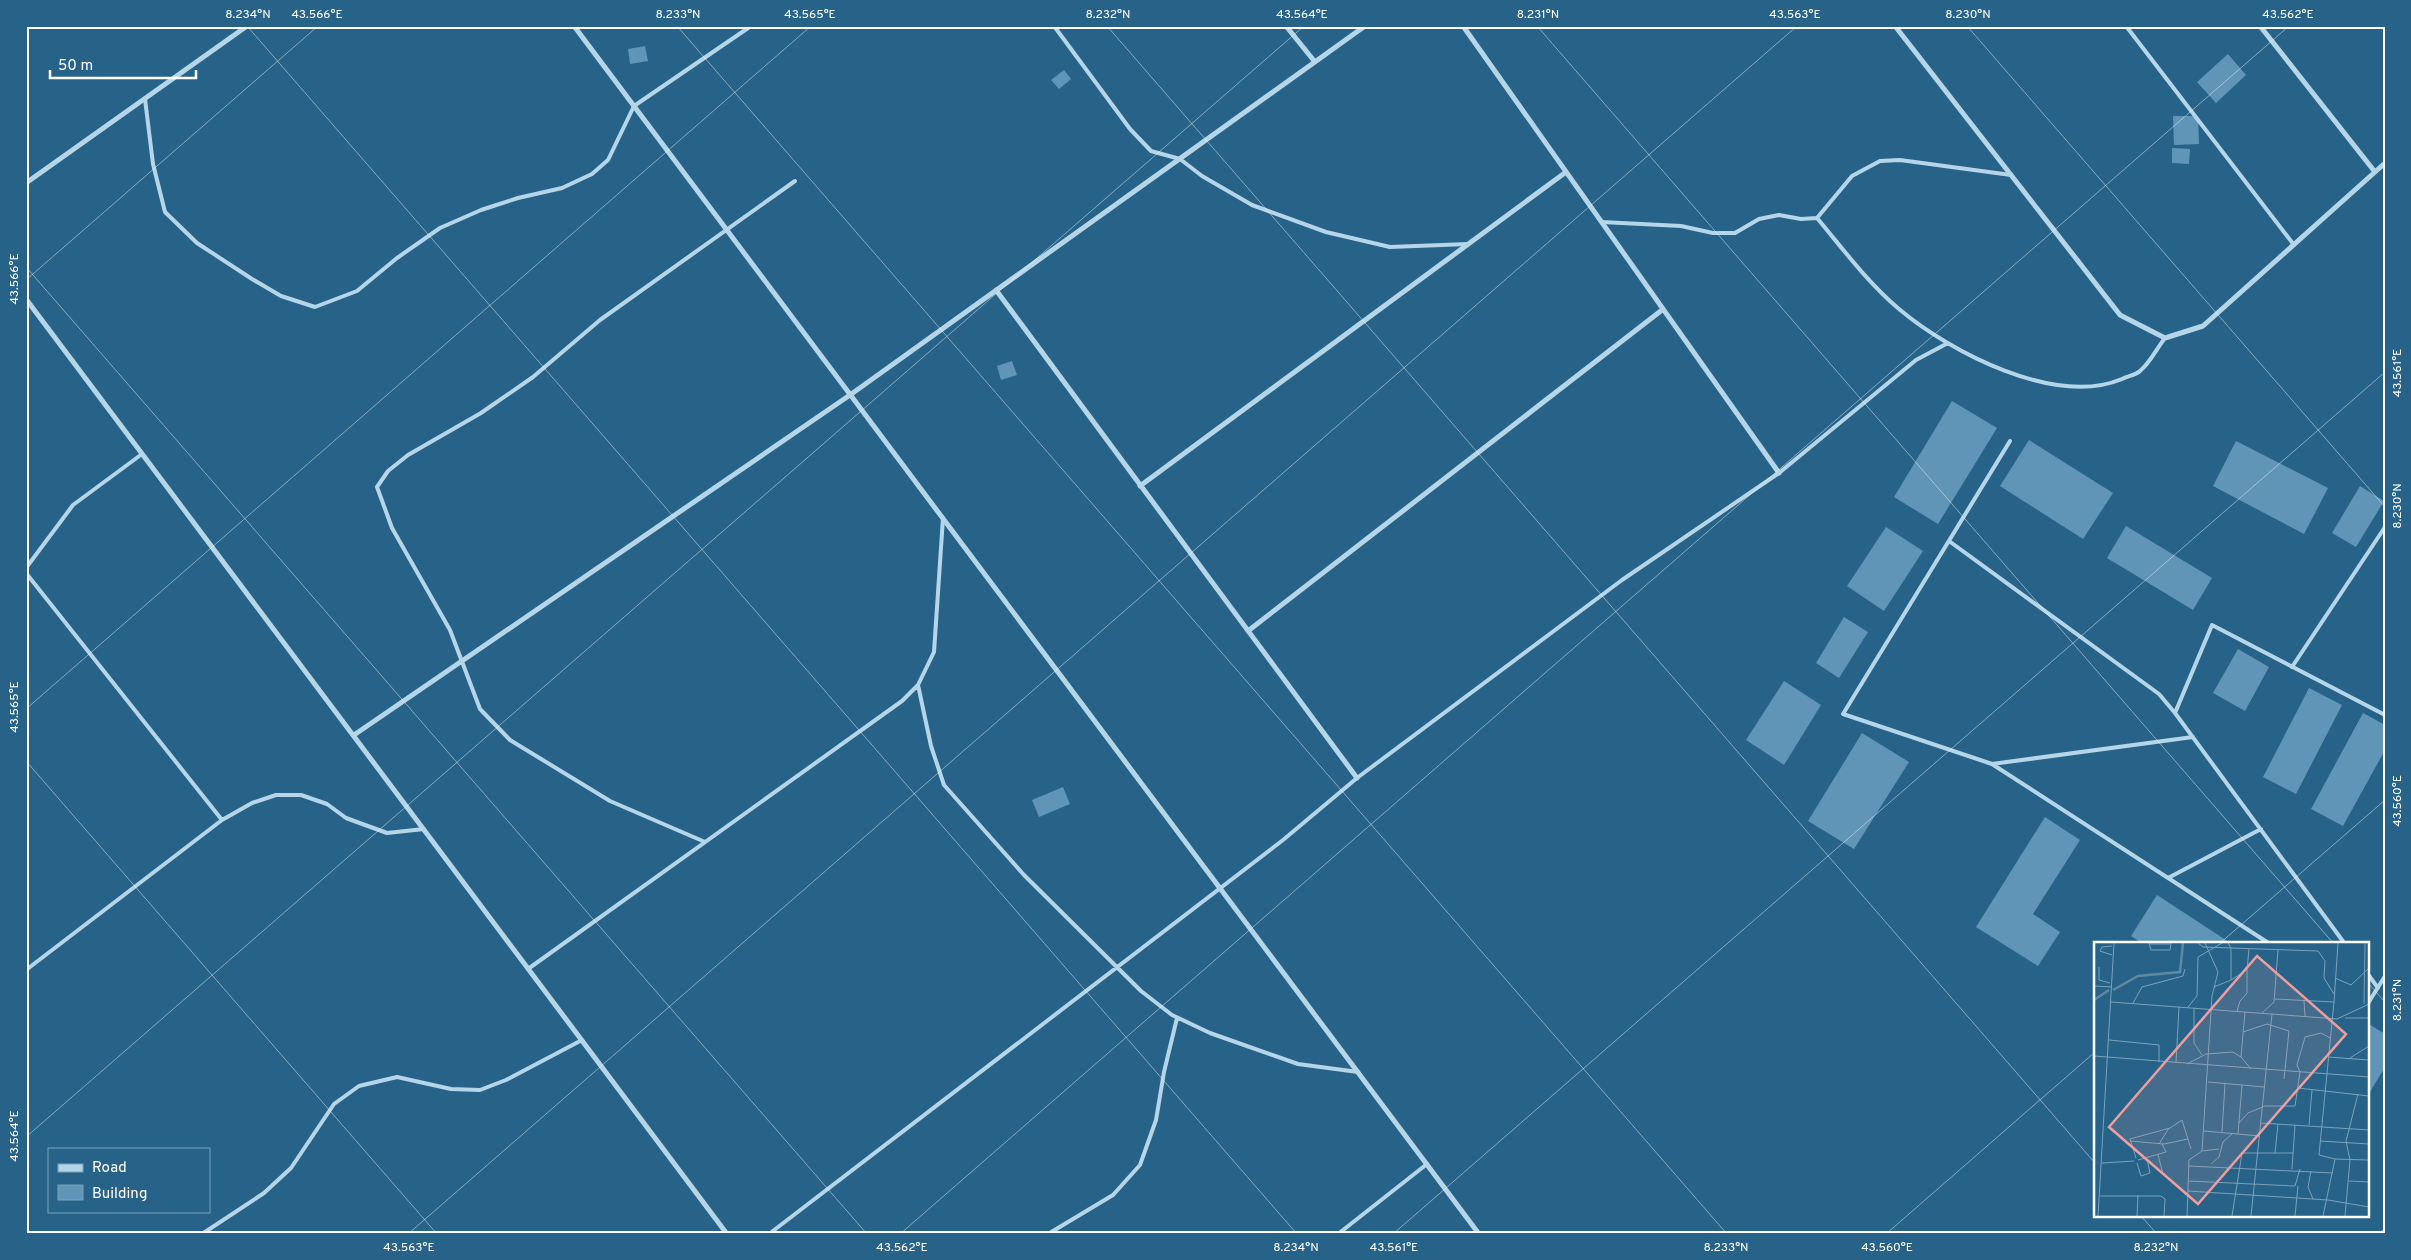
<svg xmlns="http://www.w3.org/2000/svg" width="2411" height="1260" viewBox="0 0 2411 1260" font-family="Overpass,sans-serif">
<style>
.building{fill:#6095b8}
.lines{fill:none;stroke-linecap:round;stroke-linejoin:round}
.lane{stroke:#b5d5e9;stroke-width:4}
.street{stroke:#b5d5e9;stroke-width:5}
.ticks{fill:none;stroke:#fff;stroke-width:1;stroke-opacity:0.45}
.inset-river{fill:none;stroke:#6088a2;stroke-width:2.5}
.inset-road{fill:none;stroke:#7da1b8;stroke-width:1}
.view{fill:#ed9e9e;fill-opacity:0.15;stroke:#ed9e9e;stroke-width:2.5}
.inset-edge{fill:none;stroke:#fff;stroke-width:2.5}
.neatline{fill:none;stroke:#fff;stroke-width:2}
.ticks-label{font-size:12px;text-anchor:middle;fill:#fff}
</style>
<rect width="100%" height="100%" fill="#276389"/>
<path class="building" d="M 645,46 L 648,61 L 630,64 L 628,49 Z
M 2228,54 L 2246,75 L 2216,103 L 2197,82 Z
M 1064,70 L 1071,79 L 1059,89 L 1051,80 Z
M 2173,116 L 2198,116 L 2199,144 L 2174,145 Z
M 2172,148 L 2190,149 L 2189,164 L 2172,163 Z
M 1012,361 L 1017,375 L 1001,380 L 997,366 Z
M 1952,401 L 1997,428 L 1938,524 L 1894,497 Z
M 2029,440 L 2113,493 L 2083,539 L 2000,486 Z
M 2236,441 L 2328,488 L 2304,534 L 2213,486 Z
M 2360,486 L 2384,501 L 2356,547 L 2332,533 Z
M 2126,526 L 2212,578 L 2193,610 L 2107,558 Z
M 1886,527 L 1923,551 L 1884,611 L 1847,586 Z
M 1844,617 L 1868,632 L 1839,678 L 1816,663 Z
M 2238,649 L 2269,667 L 2245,711 L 2213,693 Z
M 1784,681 L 1821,705 L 1784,765 L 1746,740 Z
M 2309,688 L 2342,705 L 2296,794 L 2263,777 Z
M 2363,713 L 2385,725 L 2385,750 L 2343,826 L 2311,809 Z
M 1862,733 L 1909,762 L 1854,849 L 1808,821 Z
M 1063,787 L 1070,804 L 1039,817 L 1032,800 Z
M 2045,817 L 2080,840 L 2033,914 L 2060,932 L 2038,966 L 1976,927 Z
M 2157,895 L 2232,944 L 2143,944 L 2131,936 Z
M 2367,1023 L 2385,1034 L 2385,1067 L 2367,1097 Z"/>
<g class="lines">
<path class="lane" d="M 1054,26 L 1130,129 L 1151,151 L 1180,159 L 1202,176 L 1252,205 L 1326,232 L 1390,247 L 1468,244
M 2126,26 L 2294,245
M 145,99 L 153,164 L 165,212 L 197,243 L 252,279 L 281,296 L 315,307 L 357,291 L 397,258 L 440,228 L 481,210 L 518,198 L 562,188 L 592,174 L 608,160 L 634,106 L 751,26
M 1817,218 C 1843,249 1868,283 1899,309 C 1950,352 2055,407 2122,379 C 2128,376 2136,375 2140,371 C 2150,363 2157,348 2165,338
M 1602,222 L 1681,226 L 1713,233 L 1735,233 L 1759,219 L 1779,215 L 1801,219 L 1817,218 L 1852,176 L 1880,161 L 1900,160 L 2011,175
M 2010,441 L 1843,714 L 1992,764 L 2270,944
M 1949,541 L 2159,694 L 2175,713 L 2345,944
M 26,568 L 73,505 L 142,454
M 26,573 L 222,820
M 2292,667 L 2385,527
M 918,685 L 931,746 L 944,785 L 1024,875 L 1141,991 L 1172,1015 L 1210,1033 L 1298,1064 L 1358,1072
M 2175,713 L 2212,625 L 2385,715
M 1992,764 L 2193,737
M 705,842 L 610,801 L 510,740 L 480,709 L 450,630 L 392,528 L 377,487 L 388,471 L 408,455 L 481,413 L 533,377 L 600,320 L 795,181
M 2168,878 L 2261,829
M 528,969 L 902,701 L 918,685 L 934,652 L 943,518
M 26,970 L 222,820 L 252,803 L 276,795 L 301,795 L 327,804 L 346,818 L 387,833 L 424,829
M 2367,973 L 2378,988
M 2367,1005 L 2385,976
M 202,1234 L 264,1193 L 291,1168 L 334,1104 L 359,1086 L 397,1077 L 451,1089 L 480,1090 L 506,1080 L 582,1040
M 769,1234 L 1283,840 L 1357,778 L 1622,580 L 1779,473 L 1916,360 L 1948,343
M 1048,1234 L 1113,1195 L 1140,1165 L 1156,1120 L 1164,1072 L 1177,1018
M 1338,1234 L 1427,1164"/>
<path class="street" d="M 574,26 L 1479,1234
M 1286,26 L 1315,62
M 1463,26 L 1779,473
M 1895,26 L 2120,315 L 2165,338 L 2203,326 L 2385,163
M 2260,26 L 2375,172
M 26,183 L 247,26
M 996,290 L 1357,778
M 26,299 L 727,1234
M 1140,486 L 1566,172
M 1248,631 L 1662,310
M 354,735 L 850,395 L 1365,26"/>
</g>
<path class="ticks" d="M 247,26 L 1297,1234M 677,26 L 1727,1234M 1107,26 L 2095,1163M 1537,26 L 2334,944M 1967,26 L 2385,507M 26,267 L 867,1234M 26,280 L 318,26M 26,709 L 811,26M 26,761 L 437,1234M 2219,944 L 2385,800M 2367,982 L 2385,1002M 26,1137 L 1304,26M 2141,1216 L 2157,1234M 408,1234 L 1797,26M 900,1234 L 2289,26M 1393,1234 L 2385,372M 1886,1234 L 2095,1052M 2378,1234 L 2385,1228"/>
<g transform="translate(2094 942)">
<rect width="275" height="275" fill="#276389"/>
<path class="inset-river" d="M 19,48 L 44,34 L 86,30 L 89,1M 0,58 L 15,48"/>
<path class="inset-road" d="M 55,1 L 57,8 L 76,8 L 77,1M 104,1 L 109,5 L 224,9 L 231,19 L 230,36 L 240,52M 55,2 L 76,2M 18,13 L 6,9 L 8,5 L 18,4M 5,25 L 5,38 L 16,41M 241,36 L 257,43 L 275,26M 137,38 L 153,28 L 155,7M 0,44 L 18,45M 120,45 L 137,38 L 137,6 L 134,1M 181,57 L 240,60 L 225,213 L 241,217 L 275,218M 210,59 L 211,74M 17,60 L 243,77 L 275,62M 240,60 L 244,1M 39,61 L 48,45 L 89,34 L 91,27M 270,62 L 271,1M 94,65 L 103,54 L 104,15 L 128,1M 100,66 L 100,101 L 108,113M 143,69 L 146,59 L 153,51 L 153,28M 151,70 L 147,115 L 157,127M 168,71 L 180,60 L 184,8M 251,76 L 275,76M 149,90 L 173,82 L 195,89 L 190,137M 15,98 L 65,103 L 65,120M 0,114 L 275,135M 234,115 L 275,118M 256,116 L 275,104M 82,121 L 85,65M 93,122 L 112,112 L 139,110 L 147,115M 114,140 L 170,145M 204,146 L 275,154M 145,181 L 154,171 L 171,164 L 201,164 L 206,130 L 203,123 L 211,95 L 227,91 L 236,96M 167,181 L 275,188M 215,183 L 218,148M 110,189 L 166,194M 128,190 L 131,142M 144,192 L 148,143M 36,199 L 70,202 L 94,197M 226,199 L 275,202M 65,202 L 75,186M 108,209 L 118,54 L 124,30 L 111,1M 181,211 L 184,182M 64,213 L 69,232M 42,216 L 36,197 L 76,186 L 88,178 L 97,207M 44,218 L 72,210 L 68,202M 8,221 L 40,219M 43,221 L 47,234 L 56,231 L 53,217M 117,222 L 125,215 L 129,200 L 138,192M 95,224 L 239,231M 198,227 L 201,183M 217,229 L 214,245 L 219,257M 94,239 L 201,244 L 206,227M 255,239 L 275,240M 94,249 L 234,258 L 275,265M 6,254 L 67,254 L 71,257 L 70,274M 4,274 L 20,1M 43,274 L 44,253M 93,274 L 95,218 L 108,209 L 125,207M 138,274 L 148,211 L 199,211M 157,274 L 178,72M 201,274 L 204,244M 229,274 L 241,217M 251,274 L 256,218 L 252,199 L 264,152"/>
<path class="view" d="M 163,14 L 252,92 L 104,262 L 15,185 Z"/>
<rect width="275" height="275" class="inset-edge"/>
</g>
<rect width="2411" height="1260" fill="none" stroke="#276389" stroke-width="55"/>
<rect x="48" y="1148" width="162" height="65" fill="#276389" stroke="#7da1b8"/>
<rect x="58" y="1164" width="25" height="8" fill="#b5d5e9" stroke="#7da1b8"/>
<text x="92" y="1172" font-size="15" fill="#ffffff">Road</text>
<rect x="58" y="1185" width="25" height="15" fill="#6095b8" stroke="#7da1b8"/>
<text x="92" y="1198" font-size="15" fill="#ffffff">Building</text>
<path d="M50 70v8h146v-8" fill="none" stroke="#ffffff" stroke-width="2.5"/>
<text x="58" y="70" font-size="15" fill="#ffffff" stroke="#276389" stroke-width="4" paint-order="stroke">50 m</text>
<rect x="28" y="28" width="2356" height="1204" class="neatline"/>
<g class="ticks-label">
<text x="248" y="18">8.234°N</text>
<text x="317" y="18">43.566°E</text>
<text x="678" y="18">8.233°N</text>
<text x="810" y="18">43.565°E</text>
<text x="1108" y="18">8.232°N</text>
<text x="1302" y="18">43.564°E</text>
<text x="1538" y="18">8.231°N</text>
<text x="1795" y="18">43.563°E</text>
<text x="1968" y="18">8.230°N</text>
<text x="2288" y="18">43.562°E</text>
<text transform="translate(14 279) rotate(-90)" y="4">43.566°E</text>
<text transform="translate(2397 373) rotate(-90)" y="4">43.561°E</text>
<text transform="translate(2397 506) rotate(-90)" y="4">8.230°N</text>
<text transform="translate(14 707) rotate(-90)" y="4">43.565°E</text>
<text transform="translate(2397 801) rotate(-90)" y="4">43.560°E</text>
<text transform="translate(2397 1000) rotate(-90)" y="4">8.231°N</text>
<text transform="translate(14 1136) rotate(-90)" y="4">43.564°E</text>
<text x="409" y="1251">43.563°E</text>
<text x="902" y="1251">43.562°E</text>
<text x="1296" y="1251">8.234°N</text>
<text x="1394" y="1251">43.561°E</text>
<text x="1726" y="1251">8.233°N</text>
<text x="1887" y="1251">43.560°E</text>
<text x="2156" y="1251">8.232°N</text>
</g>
</svg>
